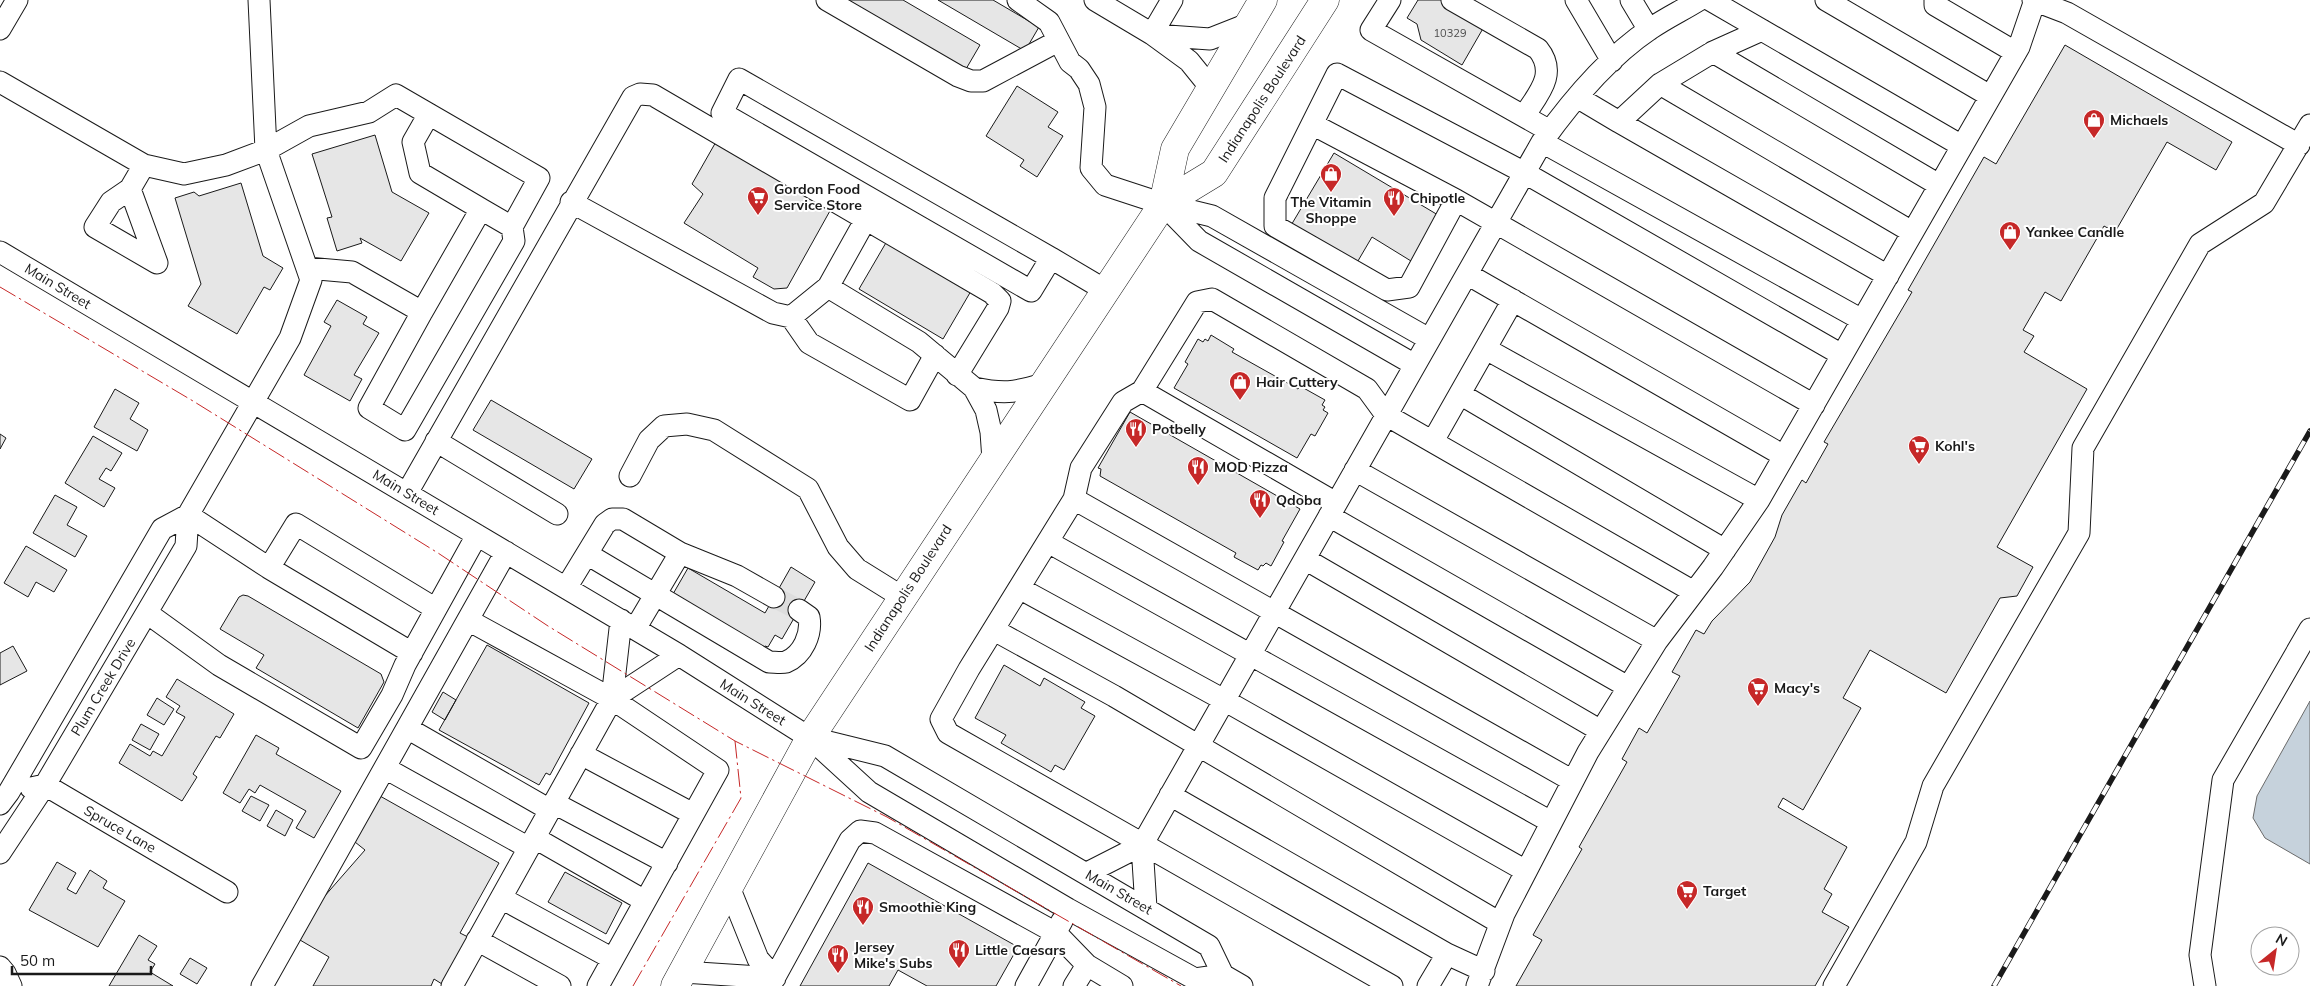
<svg xmlns="http://www.w3.org/2000/svg" width="2310" height="986" viewBox="0 0 2310 986" font-family="Mulish,sans-serif">
<style>
.water{fill:#c6d2dc;stroke:#6a6a6a}
.building{fill:#e6e6e6;stroke:#1a1a1a}
.lines{fill:none;stroke-linecap:round;stroke-linejoin:round}
.minor-tunnel{stroke:#ddd;stroke-width:21;stroke-dasharray:21 11;stroke-linecap:butt}
.minor-casing{stroke:#1a1a1a;stroke-width:23}
.highway-casing{stroke:#1a1a1a;stroke-width:29}
.minor{stroke:#fff;stroke-width:21}
.highway{stroke:#fff;stroke-width:28}
.rail-casing{stroke:#1a1a1a;stroke-width:5.5}
.rail{stroke:#fff;stroke-width:4;stroke-dasharray:11;stroke-linecap:butt}
.power{stroke:#c62828;stroke-width:1;stroke-dasharray:18 4 2.5 4;stroke-linecap:butt}
.labels{text-anchor:middle;stroke-width:4;stroke-linejoin:round;paint-order:stroke}
.number-label{font-size:11px;fill:#4d4d4d}
.street-label{font-size:14px;fill:#1a1a1a;stroke:#fff}
.poi-label{font-size:14px;font-weight:bold;fill:#1a1a1a;stroke:#fff;text-anchor:start}
</style>
<rect width="100%" height="100%" fill="#fff"/>
<path class="water" d="M 2310,701 L 2310,864 L 2265,838 L 2253,818 L 2257,796 Z"/>
<path class="building" d="M 848,0 L 903,0 L 980,45 L 966,69 Z
M 938,0 L 993,0 L 1039,27 L 1025,51 Z
M 1418,0 L 1442,0 L 1485,25 L 1462,65 L 1421,40 L 1417,24 L 1407,18 Z
M 2065,45 L 2232,142 L 2216,170 L 2167,142 L 2115,232 L 2104,226 L 2061,301 L 2045,292 L 2023,330 L 2034,336 L 2024,352 L 2087,389 L 1997,547 L 2033,567 L 2017,596 L 2000,598 L 1946,693 L 1870,650 L 1843,698 L 1861,708 L 1803,810 L 1783,798 L 1778,807 L 1847,847 L 1824,889 L 1832,894 L 1822,912 L 1849,927 L 1815,986 L 1516,986 L 1542,940 L 1533,935 L 1582,849 L 1579,847 L 1627,762 L 1622,759 L 1639,728 L 1647,733 L 1680,676 L 1672,672 L 1696,630 L 1704,634 L 1712,621 L 1750,582 L 1775,537 L 1782,515 L 1802,480 L 1806,483 L 1828,444 L 1824,442 L 1912,292 L 1908,290 L 1984,157 L 1996,164 Z
M 1017,86 L 1058,112 L 1048,127 L 1063,136 L 1037,177 L 1020,166 L 1024,160 L 986,136 Z
M 375,135 L 392,192 L 429,213 L 401,261 L 360,238 L 362,243 L 337,251 L 327,218 L 332,217 L 312,154 Z
M 717,140 L 831,209 L 787,288 L 774,289 L 753,277 L 758,268 L 684,223 L 703,194 L 692,184 Z
M 1334,153 L 1438,215 L 1411,261 L 1372,237 L 1355,266 L 1290,227 Z
M 241,183 L 263,256 L 283,268 L 270,290 L 264,287 L 237,334 L 188,306 L 201,284 L 175,198 L 194,192 L 199,196 Z
M 887,241 L 971,291 L 943,339 L 859,289 Z
M 337,300 L 367,317 L 363,324 L 379,333 L 354,375 L 362,379 L 350,401 L 304,375 L 331,326 L 324,322 Z
M 1211,335 L 1234,349 L 1232,352 L 1298,389 L 1300,386 L 1325,400 L 1322,405 L 1325,407 L 1323,410 L 1328,413 L 1315,436 L 1311,434 L 1297,458 L 1174,388 L 1188,364 L 1185,362 L 1198,339 L 1203,342 L 1205,339 L 1208,341 Z
M 115,389 L 139,403 L 130,419 L 148,430 L 137,451 L 94,427 Z
M 491,400 L 592,459 L 574,489 L 473,430 Z
M 1130,412 L 1300,509 L 1282,541 L 1284,542 L 1271,566 L 1266,563 L 1263,566 L 1261,565 L 1258,570 L 1234,557 L 1236,553 L 1100,476 L 1101,469 L 1098,468 Z
M 0,434 L 6,438 L 0,449 Z
M 93,436 L 122,453 L 111,471 L 106,468 L 99,479 L 115,488 L 104,507 L 65,483 Z
M 55,495 L 77,507 L 67,525 L 87,536 L 75,557 L 33,533 Z
M 26,546 L 67,570 L 54,592 L 36,582 L 28,597 L 4,583 Z
M 791,567 L 815,582 L 782,639 L 775,635 L 768,647 L 765,646 L 764,648 L 673,594 L 688,568 L 765,613 Z
M 243,595 L 248,596 L 381,674 L 384,682 L 358,728 L 256,668 L 264,655 L 220,629 L 239,597 Z
M 487,645 L 589,703 L 550,775 L 546,773 L 539,785 L 439,730 Z
M 13,646 L 27,671 L 0,685 L 0,653 Z
M 1004,665 L 1040,686 L 1044,678 L 1085,702 L 1081,708 L 1095,716 L 1064,770 L 1055,765 L 1051,772 L 1001,743 L 1006,735 L 975,718 Z
M 177,679 L 234,714 L 220,738 L 216,736 L 193,774 L 197,777 L 182,801 L 119,763 L 130,744 L 150,756 L 153,751 L 162,756 L 185,717 L 176,712 L 180,706 L 166,697 Z
M 443,692 L 456,700 L 445,720 L 432,712 Z
M 157,698 L 174,709 L 164,725 L 147,715 Z
M 141,724 L 159,734 L 150,750 L 132,740 Z
M 256,735 L 279,748 L 276,754 L 341,791 L 314,838 L 296,828 L 306,811 L 260,785 L 255,793 L 249,789 L 240,803 L 223,793 Z
M 251,796 L 269,805 L 260,821 L 242,811 Z
M 380,796 L 499,863 L 460,933 L 468,937 L 442,984 L 434,979 L 431,986 L 313,986 L 329,957 L 300,940 L 323,898 L 365,850 L 355,842 Z
M 276,810 L 293,820 L 285,836 L 267,826 Z
M 57,862 L 76,873 L 67,889 L 76,894 L 90,870 L 107,881 L 103,888 L 125,901 L 98,947 L 29,910 Z
M 868,863 L 1018,947 L 996,986 L 927,986 L 898,970 L 889,986 L 800,986 Z
M 565,872 L 622,903 L 606,934 L 548,902 Z
M 139,935 L 157,946 L 148,960 L 155,964 L 150,972 L 173,986 L 109,986 Z
M 190,958 L 207,968 L 197,984 L 180,974 Z"/>
<g class="lines">
<path class="minor-tunnel" d="M 774,597 L 799,610"/>
<g class="minor-casing">
<path id="minor" d="M 259,0 L 266,150 L 309,126 L 369,112 L 396,95 L 539,178 L 512,227 L 514,241 L 405,430 L 369,408 L 422,312 L 352,272 L 307,268
M 827,0 L 958,76 L 971,81 L 983,81 L 1058,41
M 1018,0 L 1049,22 L 1070,62 L 1079,69 L 1089,84 L 1095,107 L 1091,168 L 1105,185 L 1163,204 L 1212,216 L 1429,339
M 1095,0 L 1152,34 L 1189,61 L 1210,87
M 1390,0 L 1371,30 L 1550,131
M 1452,0 L 1538,49 C 1558,74 1538,94 1524,116
M 1576,0 L 1612,61
M 1631,0 L 1649,30
M 1710,0 L 1962,146
M 1826,0 L 1990,96
M 1935,0 L 1935,5 L 2015,52
M 2033,0 L 2067,13 L 2299,145
M 0,29 L 17,0
M 1152,34 L 1172,0
M 1154,35 L 1210,39 L 1248,24
M 1713,52 L 1939,185
M 0,82 L 144,165 L 184,174 L 226,165 L 266,150 L 311,280 L 290,338 L 188,515 L 186,546 L 45,785 L 0,853
M 1660,84 L 1912,232
M 1577,97 L 1619,122 L 1660,84 L 1713,52 L 1762,30
M 1619,122 L 1888,276
M 1312,124 L 1456,200
M 1542,142 L 1862,320
M 130,189 L 157,263 L 95,227 L 111,202 L 130,189 L 144,165
M 571,202 L 773,313 L 791,317 L 828,287 L 919,342 L 974,388 L 986,410 L 991,432 L 993,460
M 1163,204 L 1199,241 L 1415,365
M 481,209 L 512,227
M 0,252 L 679,655 L 810,738 L 869,792 L 1068,909 L 1195,979 L 1223,975
M 1051,258 L 739,79 L 722,113 L 1031,291 L 1051,258 L 1105,290
M 1467,274 L 1784,456
M 828,287 L 866,219
M 422,312 L 481,209 L 420,173 L 413,142 L 429,114
M 791,317 L 809,343 L 910,400 L 935,355
M 1486,349 L 1759,500
M 974,388 C 1003,394 1014,393 1043,384
M 1142,391 L 1336,503
M 1460,394 L 1725,550
M 1814,405 L 1456,200 L 1409,287 L 1387,290 L 1275,226 L 1275,198 L 1337,74 L 1525,173 L 1842,355
M 436,441 L 557,514
M 1433,441 L 1513,300
M 1355,470 L 1657,641
M 630,476 L 649,440 L 664,426 L 687,424 L 714,430 L 808,489 L 838,547 L 857,569 L 902,597
M 407,493 L 633,97 L 640,94 L 653,95 L 992,293 L 1000,301 L 998,308 L 957,375
M 1074,499 L 1573,781
M 188,515 L 269,568 L 296,524 L 436,609
M 1329,516 L 1628,687
M 1048,542 L 1551,822
M 587,554 L 769,662 C 774,662 782,663 786,662 C 803,655 812,634 809,617 L 799,610
M 1305,559 L 1601,731
M 269,568 L 412,653
M 566,588 L 605,524 L 612,519 L 623,519 L 680,553 L 737,576 L 774,597
M 1019,588 L 1224,700 L 1526,871
M 147,613 L 219,665 L 361,748 L 392,695 L 405,665 L 477,535
M 468,620 L 612,699 L 718,770 L 598,986
M 635,629 L 680,553
M 994,630 L 1114,696 L 1500,923
M 612,699 L 679,655
M 407,728 L 550,810 L 612,699 L 621,620
M 812,738 L 885,756 L 1209,946 L 1223,975 L 1242,986
M 581,754 L 693,814
M 385,768 L 529,848
M 31,788 L 45,785 L 227,892
M 1170,795 L 1447,954
M 554,803 L 667,863
M 0,804 L 9,792 L 162,529 L 188,515
M 535,838 L 645,901
M 1142,845 L 1146,908
M 1087,873 L 1142,845 L 1542,142 C 1572,100 1607,58 1650,29 C 1666,18 1683,10 1699,0
M 729,887 L 758,959 L 775,978
M 501,898 L 613,959
M 477,940 L 560,986
M 0,967 L 5,973 L 11,986
M 683,972 L 775,978
M 262,986 L 506,552
M 452,986 L 550,810
M 770,986 L 850,840 L 860,831 L 875,833 L 1056,933 L 1087,965 L 1122,986
M 1026,986 L 1062,921
M 1074,986 L 1087,965
M 1392,986 L 948,733 L 941,719 L 969,669 L 1074,499 L 1081,468 L 1123,402 L 1142,391 L 1197,302 L 1212,299 L 1367,389 L 1386,415 L 1694,592
M 1428,986 L 1447,954 L 1484,971
M 1477,986 L 1504,914 L 1588,752 L 1657,641 L 1713,567 L 1759,500 L 2019,47 L 2035,0
M 1834,986 L 1916,842 L 1933,786 L 2079,533 L 2083,448 L 2200,244 L 2264,203 L 2310,125
M 2205,986 L 2200,955 L 2223,780 L 2310,629"/>
</g>
<g class="highway-casing">
<path id="highway" d="M 1163,204 L 1214,173 L 1325,0
M 675,986 L 810,738 L 1163,204 L 1175,149 L 1263,0"/>
</g>
<use href="#minor" class="minor"/>
<use href="#highway" class="highway"/>
<g class="rail-casing">
<path id="rail" d="M 1994,986 L 2310,431"/>
</g>
<use href="#rail" class="rail"/>
<path class="power" d="M 0,287 L 193,401 L 438,553 L 548,626 L 735,741 L 887,817 L 1181,986
M 633,986 L 741,798 L 735,741"/>
</g>
<defs>
<g id="shop-pin" transform="scale(1.125)"><path d="M0 17L-7.5 6A9.5 9.5 0 1 1 7.5 6Z" fill="#c62828" stroke="#fff"/><path d="M-5-2.5h2.3a2.7 3.5 0 0 1 5.4 0H5L5.5 6h-11ZM-1.5-2.5h3a1.5 2.3 0 0 0-3 0Z" fill="#fff"/></g>
<g id="supermarket-pin" transform="scale(1.125)"><path d="M0 17L-7.5 6A9.5 9.5 0 1 1 7.5 6Z" fill="#c62828" stroke="#fff"/><path d="M-6-5.5h2.5l.6 2H6L4.5 2H-2.5L-4.4-4H-6ZM-1.5 3.2a1.3 1.3 0 1 0 .1 0ZM3 3.2a1.3 1.3 0 1 0 .1 0Z" fill="#fff"/></g>
<g id="restaurant-pin" transform="scale(1.125)"><path d="M0 17L-7.5 6A9.5 9.5 0 1 1 7.5 6Z" fill="#c62828" stroke="#fff"/><path d="M-5-6h1v4h1v-4h1v4h1v-4h1v5L-1.5 .5V6h-2V.5L-5-1ZM5-6V6H3V1.5H1.5Q1.5-4 5-6Z" fill="#fff"/></g>
</defs>
<g fill-rule="evenodd">
<use href="#shop-pin" x="2094" y="120"/>
<use href="#shop-pin" x="1331" y="174"/>
<use href="#supermarket-pin" x="758" y="197"/>
<use href="#restaurant-pin" x="1394" y="198"/>
<use href="#shop-pin" x="2010" y="232"/>
<use href="#shop-pin" x="1240" y="382"/>
<use href="#restaurant-pin" x="1136" y="429"/>
<use href="#supermarket-pin" x="1919" y="446"/>
<use href="#restaurant-pin" x="1198" y="467"/>
<use href="#restaurant-pin" x="1260" y="500"/>
<use href="#supermarket-pin" x="1758" y="688"/>
<use href="#supermarket-pin" x="1687" y="891"/>
<use href="#restaurant-pin" x="863" y="907"/>
<use href="#restaurant-pin" x="959" y="950"/>
<use href="#restaurant-pin" x="838" y="955"/>
</g>
<g class="labels">
<g class="number-label">
<text x="1450" y="37">10329</text>
</g>
<g class="street-label">
<text transform="translate(1262 99) rotate(-57)" y="5">Indianapolis Boulevard</text>
<text transform="translate(58 286) rotate(31)" y="5">Main Street</text>
<text transform="translate(406 492) rotate(31)" y="5">Main Street</text>
<text transform="translate(908 588) rotate(-57)" y="5">Indianapolis Boulevard</text>
<text transform="translate(103 687) rotate(-59)" y="5">Plum Creek Drive</text>
<text transform="translate(753 702) rotate(32)" y="5">Main Street</text>
<text transform="translate(120 829) rotate(30)" y="5">Spruce Lane</text>
<text transform="translate(1119 892) rotate(30)" y="5">Main Street</text>
</g>
<g class="poi-label">
<text x="2110" y="125">Michaels</text>
<text x="774" y="194">Gordon Food<tspan x="774" dy="16">Service Store</tspan></text>
<text x="1410" y="203">Chipotle</text>
<text x="1331" y="207" text-anchor="middle">The Vitamin<tspan x="1331" dy="16">Shoppe</tspan></text>
<text x="2026" y="237">Yankee Candle</text>
<text x="1256" y="387">Hair Cuttery</text>
<text x="1152" y="434">Potbelly</text>
<text x="1935" y="451">Kohl's</text>
<text x="1214" y="472">MOD Pizza</text>
<text x="1276" y="505">Qdoba</text>
<text x="1774" y="693">Macy's</text>
<text x="1703" y="896">Target</text>
<text x="879" y="912">Smoothie King</text>
<text x="854" y="952">Jersey<tspan x="854" dy="16">Mike's Subs</tspan></text>
<text x="975" y="955">Little Caesars</text>
</g>
</g>
<g transform="translate(2275 951) rotate(30)"><circle r="24" fill="#ffffff" stroke="#a3a3a3"/>
<path d="M0-4L9 19L0 12L-9 19Z" fill="#c62828"/>
<text y="-8" font-size="14" font-weight="bold" text-anchor="middle" fill="#1a1a1a">N</text>
</g>
<path d="M12 966v8h139v-8" fill="none" stroke="#1a1a1a" stroke-width="2.5"/>
<text x="20" y="966" font-size="15" fill="#1a1a1a" stroke="#ffffff" stroke-width="4" paint-order="stroke">50 m</text>
</svg>
